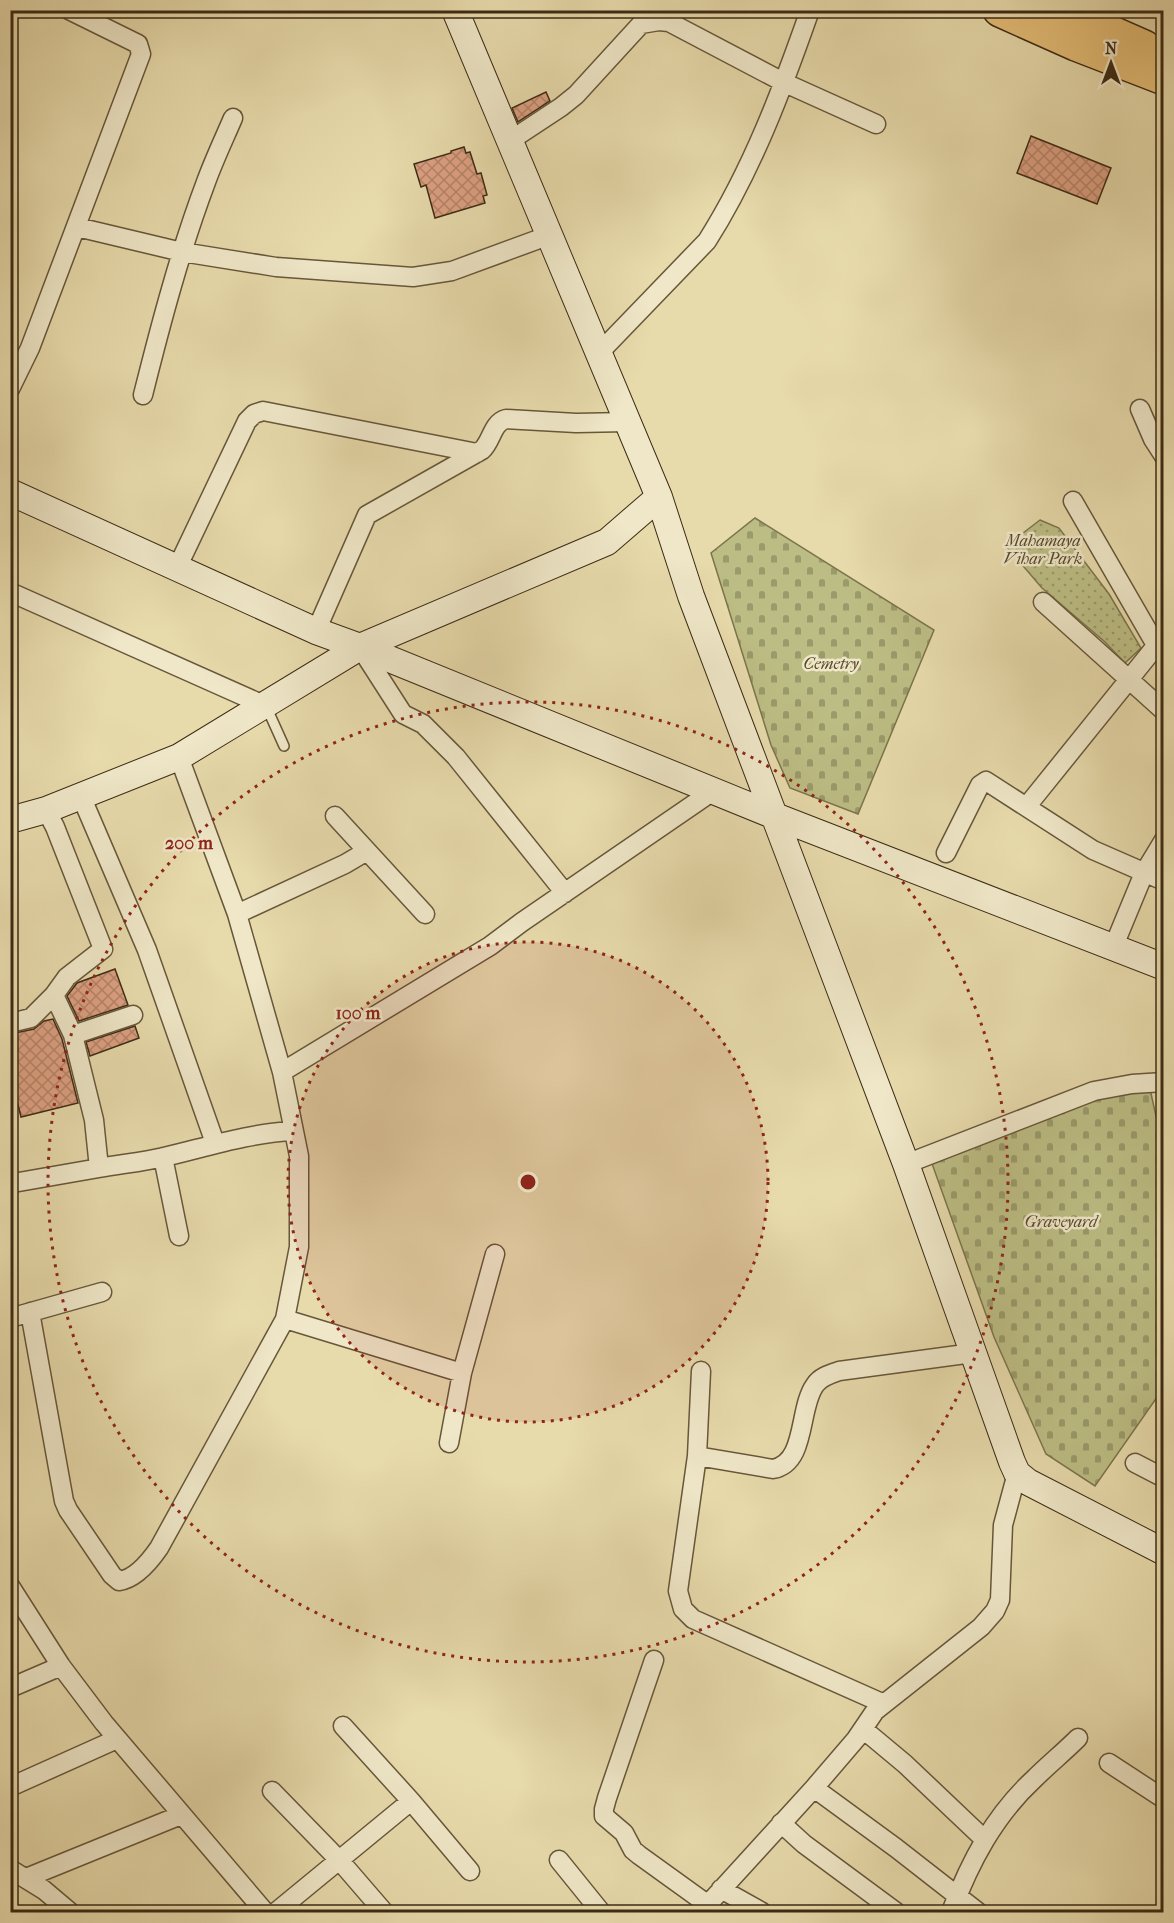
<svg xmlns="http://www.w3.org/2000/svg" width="1174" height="1923" viewBox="0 0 1174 1923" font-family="'IM FELL French Canon',serif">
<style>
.cemetery{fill:url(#cemetery-stones);stroke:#7c744c;stroke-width:1.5}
.park{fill:url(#park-dots);stroke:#7c744c;stroke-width:1.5}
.building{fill:url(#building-cross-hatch);stroke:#3c2b15;stroke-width:1.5}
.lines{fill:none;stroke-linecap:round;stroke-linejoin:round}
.lane-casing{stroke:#67573a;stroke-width:12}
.street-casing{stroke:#67573a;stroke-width:21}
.secondary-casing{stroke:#3c2b15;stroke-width:28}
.highway-casing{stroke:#3c2b15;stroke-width:36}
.lane{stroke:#efe7c8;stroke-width:9}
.street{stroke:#efe7c8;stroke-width:18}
.secondary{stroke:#efe7c8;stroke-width:26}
.highway{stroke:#e4bd76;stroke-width:33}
.ring{fill:none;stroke:#8f2418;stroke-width:3;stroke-dasharray:3 6}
.labels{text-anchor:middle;stroke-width:5;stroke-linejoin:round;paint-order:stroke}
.park-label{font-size:16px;font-style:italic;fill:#56482b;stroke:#efe7c8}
.centre{fill:#8f2418;stroke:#efe7c8;stroke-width:3}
.ring-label{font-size:18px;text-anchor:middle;font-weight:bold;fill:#8f2418;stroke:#efe7c8;stroke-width:5;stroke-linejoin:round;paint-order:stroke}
</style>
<defs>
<pattern id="cemetery-stones" width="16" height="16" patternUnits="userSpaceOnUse" patternTransform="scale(1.5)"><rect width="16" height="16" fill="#bcbd84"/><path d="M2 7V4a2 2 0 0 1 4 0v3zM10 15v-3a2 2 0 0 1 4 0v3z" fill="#9a9a6b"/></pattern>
<pattern id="park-dots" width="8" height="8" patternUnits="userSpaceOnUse" patternTransform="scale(1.5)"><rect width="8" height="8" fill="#bcbd84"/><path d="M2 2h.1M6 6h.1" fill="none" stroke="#9a9a6b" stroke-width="1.8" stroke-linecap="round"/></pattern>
<pattern id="building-cross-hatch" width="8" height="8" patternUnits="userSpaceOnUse" patternTransform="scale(1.5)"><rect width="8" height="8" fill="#dda082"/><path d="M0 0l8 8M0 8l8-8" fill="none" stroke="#b48369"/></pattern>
</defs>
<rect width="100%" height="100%" fill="#e7daab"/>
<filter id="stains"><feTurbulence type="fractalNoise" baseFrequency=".00333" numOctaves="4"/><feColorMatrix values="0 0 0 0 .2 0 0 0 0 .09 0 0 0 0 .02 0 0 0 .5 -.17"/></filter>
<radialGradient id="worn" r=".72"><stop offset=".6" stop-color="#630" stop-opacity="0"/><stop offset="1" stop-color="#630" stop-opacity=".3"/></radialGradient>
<path class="cemetery" d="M 755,518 L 934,630 L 858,814 L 790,788 L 771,745 L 711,553 Z
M 1148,1080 L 1164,1152 L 1163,1381 L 1160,1393 L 1095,1486 L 1046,1454 L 994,1337 L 930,1158 Z"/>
<path class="park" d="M 1040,520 L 1059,528 L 1109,594 L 1141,648 L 1125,663 L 1105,642 L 1042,588 L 1006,546 Z"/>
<path class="building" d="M 546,92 L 550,101 L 518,122 L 512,108 Z
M 1031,136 L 1111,168 L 1097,204 L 1017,173 Z
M 464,147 L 466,153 L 470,152 L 477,174 L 481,173 L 487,195 L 483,196 L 485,203 L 435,218 L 426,185 L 421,187 L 414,164 L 451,153 L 451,151 Z
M 115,969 L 128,1005 L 79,1021 L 67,996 L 77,983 Z
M 53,1019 L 62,1039 L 78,1103 L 21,1117 L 13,1084 L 16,1083 L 10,1064 L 10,1034 L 34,1029 L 44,1021 Z
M 135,1026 L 139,1038 L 90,1056 L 86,1042 Z"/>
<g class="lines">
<g class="lane-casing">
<path id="lane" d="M 266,706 L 284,746"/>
</g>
<g class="street-casing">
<path id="street" d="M 511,140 L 561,107 L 576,95 L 641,24 L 659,21 L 669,22 L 785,83 L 876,124
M 77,227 L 182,252 L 276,267 L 413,277 L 452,271 L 550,235
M 599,353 L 707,241 C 752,170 782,90 810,10
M 10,389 L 30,348 L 141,54 L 138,44 L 69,10
M 143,395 C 161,323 180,251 206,182 C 214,160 224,139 233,118
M 1140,409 L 1153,439 L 1164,456
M 1073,501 L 1156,645
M 177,568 L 247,421 L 254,414 L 263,411 L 477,453
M 10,592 L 266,706
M 1043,602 L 1164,711
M 316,631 L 367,515 L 482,450 C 492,441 492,423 506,419 L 576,423 L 627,422
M 360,647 L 403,714 L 423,724 L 456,757 L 565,893
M 81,796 L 147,950 L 215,1143
M 1027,806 L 1164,636
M 46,810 L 55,827 L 103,949 L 67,977 L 54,995 L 73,1035 L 133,1015
M 335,816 L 425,914
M 946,853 L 980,785 L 986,781 L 1093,850 L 1164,881
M 237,914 L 345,864 L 367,851
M 1113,948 L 1144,873 L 1164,840
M 10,1023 L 31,1018 L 54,995
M 282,1072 L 490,946 L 522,922 L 713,791
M 163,1157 L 179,1236
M 906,1164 L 1094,1091 L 1132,1084 L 1164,1082
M 99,1168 C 121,1164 143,1162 164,1157 C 207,1147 249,1133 294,1131
M 13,1183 L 99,1168 L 94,1120 L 73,1035
M 30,1312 L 64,1501 L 68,1510 L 112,1575 L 119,1581 C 135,1579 150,1561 159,1548 L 285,1319 L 299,1247 L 299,1156 L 282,1072 L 237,914 L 179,757
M 10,1318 L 102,1292
M 285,1319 L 462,1373
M 701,1371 L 697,1456 L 678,1591 L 683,1609 L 693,1619 L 882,1703
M 449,1443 L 462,1373 L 495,1254
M 697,1456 L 773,1469 C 807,1463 798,1408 815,1385 C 820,1377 830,1374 839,1371 L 973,1353
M 1135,1463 L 1164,1478
M 10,1586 L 61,1666 L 104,1723 L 265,1912
M 654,1660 L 607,1798 L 604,1809 L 604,1816 L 624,1833 L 633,1850 L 639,1855 L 707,1904
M 10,1688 L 61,1666
M 343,1726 L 411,1801 L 470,1871
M 863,1729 L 905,1764 L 984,1839
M 1109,1763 L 1164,1799
M 10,1787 L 117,1739
M 814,1788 L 896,1848 L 978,1912
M 272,1791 L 340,1861 L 384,1912
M 781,1823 L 804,1844 L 896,1912
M 559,1860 L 601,1912
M 10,1869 L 44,1890 L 70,1912
M 26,1878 L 181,1815
M 721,1889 L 762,1912
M 276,1912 L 411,1801
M 701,1912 L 814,1788 L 856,1739 L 875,1711 L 981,1627 L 995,1611 L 1000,1600 L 1003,1525 L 1017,1473
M 951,1912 C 970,1862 994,1816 1034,1779 C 1048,1765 1064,1752 1078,1738"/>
</g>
<g class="secondary-casing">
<path id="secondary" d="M 455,10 L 659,497 L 691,596 L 906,1164 L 1012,1462 L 1017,1473 L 1028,1482 L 1164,1552
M 10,492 L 316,631 L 360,647 L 775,816 L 1164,967
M 10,820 L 46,810 L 179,757 L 360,647 L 607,542 L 659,497"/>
</g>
<g class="highway-casing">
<path id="highway" d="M 1000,10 L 1076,44 L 1164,78
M 1060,10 L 1144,47"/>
</g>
<use href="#lane" class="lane"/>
<use href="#street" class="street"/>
<use href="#secondary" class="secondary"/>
<use href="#highway" class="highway"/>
</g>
<circle cx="528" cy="1182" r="240" fill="#8f2418" fill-opacity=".12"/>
<g class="ring">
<circle cx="528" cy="1182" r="240"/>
<circle cx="528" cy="1182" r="480"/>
</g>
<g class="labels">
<g class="park-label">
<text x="1043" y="546">Mahamaya<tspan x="1043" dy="18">Vihar Park</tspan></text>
<text x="831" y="669">Cemetry</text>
<text x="1061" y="1227">Graveyard</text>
</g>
</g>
<circle cx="528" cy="1182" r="9" class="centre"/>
<g class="ring-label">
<text x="189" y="849">200 m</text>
<text x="358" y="1019">100 m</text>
</g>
<rect width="1174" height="1923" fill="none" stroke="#e7daab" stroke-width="36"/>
<rect x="12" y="12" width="1150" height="1899" fill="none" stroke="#3c2b15" stroke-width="3"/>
<rect x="18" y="18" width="1138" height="1887" fill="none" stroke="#3c2b15" stroke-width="1.5"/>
<g transform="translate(1111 63)" stroke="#efe7c8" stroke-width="4.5" paint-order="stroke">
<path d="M0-4.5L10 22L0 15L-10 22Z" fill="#3c2b15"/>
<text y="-9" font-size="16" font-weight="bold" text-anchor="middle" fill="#3c2b15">N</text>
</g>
<rect width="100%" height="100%" filter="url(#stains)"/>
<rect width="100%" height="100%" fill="url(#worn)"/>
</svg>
